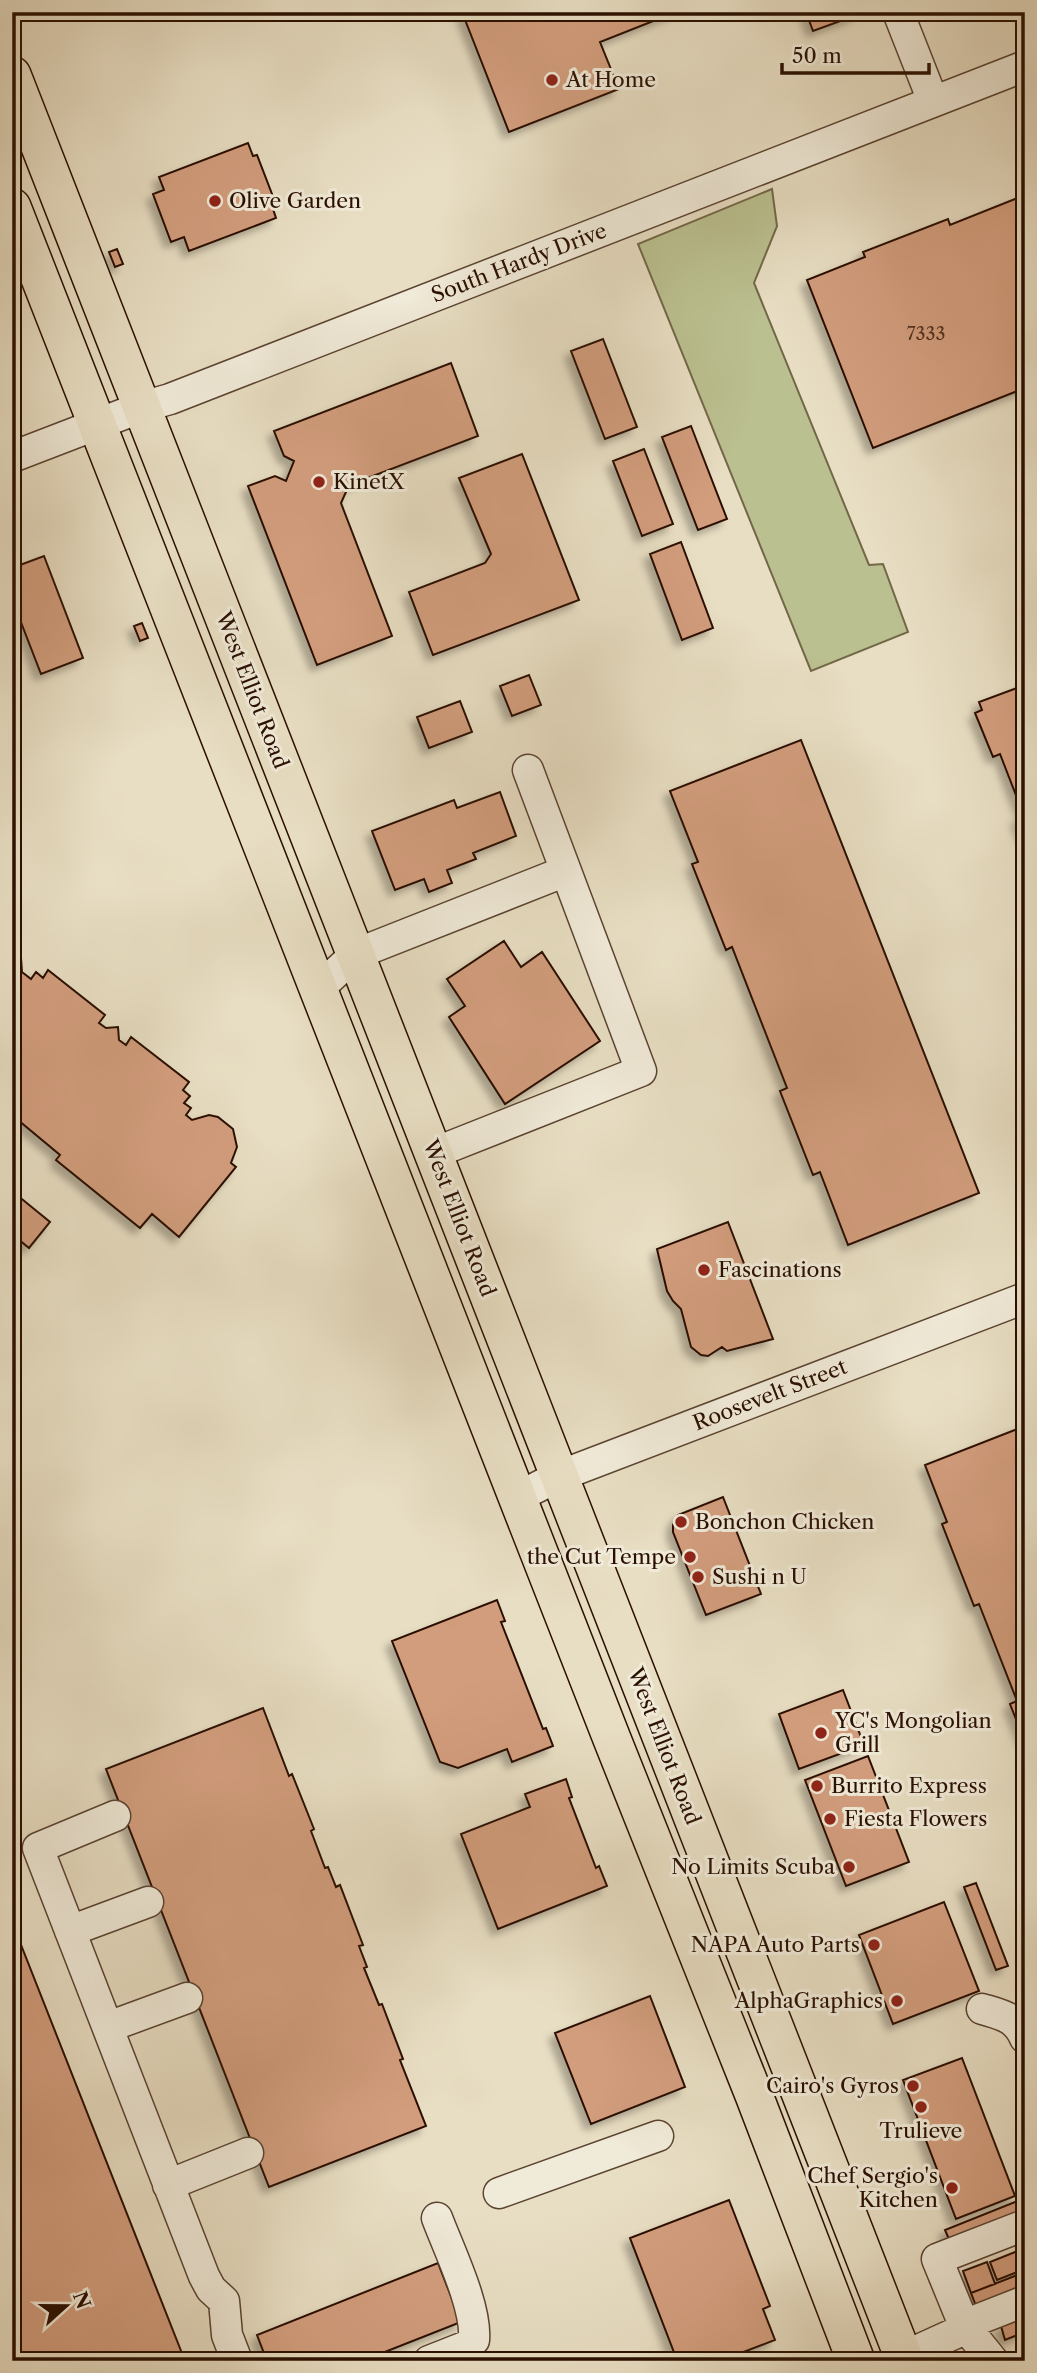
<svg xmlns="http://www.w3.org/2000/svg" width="1037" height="2373" viewBox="0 0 1037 2373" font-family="'Libre Caslon Text',serif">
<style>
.green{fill:#bbc090;stroke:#726848;stroke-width:2}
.building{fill:#d29d7d;stroke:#2a0f00;stroke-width:2;filter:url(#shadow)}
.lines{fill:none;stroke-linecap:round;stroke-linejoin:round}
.minor-casing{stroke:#5a4331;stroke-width:33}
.major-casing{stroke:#2a0f00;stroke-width:40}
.minor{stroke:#f0ead8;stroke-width:30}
.major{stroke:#e8dec3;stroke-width:37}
.poi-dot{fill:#8f2418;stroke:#f0ead8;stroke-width:2.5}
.labels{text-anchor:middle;stroke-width:6;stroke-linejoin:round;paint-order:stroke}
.number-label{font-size:18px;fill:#54321f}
.poi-label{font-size:21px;fill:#2a0f00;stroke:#f0ead8;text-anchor:start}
.street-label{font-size:21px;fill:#2a0f00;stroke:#f0ead8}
</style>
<defs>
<filter id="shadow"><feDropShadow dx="-6" dy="6" stdDeviation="3.5" flood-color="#0004"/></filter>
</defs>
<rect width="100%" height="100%" fill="#e8dec3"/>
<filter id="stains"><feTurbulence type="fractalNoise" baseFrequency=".00286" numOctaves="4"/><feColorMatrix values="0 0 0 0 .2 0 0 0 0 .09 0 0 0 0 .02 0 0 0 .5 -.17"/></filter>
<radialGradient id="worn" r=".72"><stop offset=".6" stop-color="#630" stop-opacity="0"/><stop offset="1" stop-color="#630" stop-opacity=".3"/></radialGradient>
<path class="green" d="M 772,189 L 777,226 L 754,283 L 869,565 L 883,564 L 908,632 L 811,671 L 638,244 Z"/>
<path class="building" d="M 462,12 L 676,12 L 600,42 L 619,89 L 509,132 Z
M 806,12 L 856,12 L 857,15 L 813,31 Z
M 248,143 L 253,156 L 257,155 L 277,207 L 273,209 L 276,218 L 189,251 L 184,237 L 171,242 L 153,194 L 164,190 L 159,177 Z
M 1025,195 L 1025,388 L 873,448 L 807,280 L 865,257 L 863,252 L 948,219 L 950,225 Z
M 117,249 L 123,264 L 115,267 L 109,252 Z
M 603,339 L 637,427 L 605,439 L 571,351 Z
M 451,363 L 478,436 L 349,485 L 341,503 L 392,636 L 317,665 L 248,486 L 275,476 L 286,481 L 294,461 L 284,456 L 274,431 Z
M 691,426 L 727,519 L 698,530 L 662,437 Z
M 644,449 L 673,524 L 642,536 L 613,461 Z
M 522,454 L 579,600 L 433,655 L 409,592 L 485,563 L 491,554 L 459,478 Z
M 681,542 L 713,628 L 682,640 L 650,554 Z
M 44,556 L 83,658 L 41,674 L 12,599 L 12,568 Z
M 142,623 L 148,638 L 140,641 L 134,626 Z
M 529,675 L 541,705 L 512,716 L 500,686 Z
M 1025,685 L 1025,839 L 1017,819 L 1024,816 L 1000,754 L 993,757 L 975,713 L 982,710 L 979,702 Z
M 460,701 L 472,732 L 429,748 L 417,717 Z
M 801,740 L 979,1193 L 848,1245 L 820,1172 L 813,1175 L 780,1091 L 787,1088 L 732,947 L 726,950 L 692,864 L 698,862 L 670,791 Z
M 500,792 L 516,836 L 473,853 L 476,859 L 447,870 L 452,883 L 429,892 L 424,879 L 395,890 L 372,831 L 454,800 L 457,808 Z
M 504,941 L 521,967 L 542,952 L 600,1041 L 505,1104 L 449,1017 L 465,1006 L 447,979 Z
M 12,942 L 21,958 L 22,972 L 31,979 L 36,972 L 43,978 L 48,970 L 105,1015 L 99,1023 L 106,1028 L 118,1027 L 119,1040 L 126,1045 L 131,1037 L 189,1082 L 183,1090 L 190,1096 L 184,1103 L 191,1108 L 186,1115 L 192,1120 L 209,1115 L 218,1117 L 233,1129 L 237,1147 L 231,1163 L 236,1167 L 179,1237 L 152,1214 L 140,1228 L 56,1160 L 60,1155 L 12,1115 Z
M 12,1191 L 50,1222 L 29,1248 L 12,1234 Z
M 728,1222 L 773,1339 L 727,1351 L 722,1347 L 708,1356 L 701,1355 L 691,1347 L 681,1309 L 673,1301 L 667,1291 L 657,1249 Z
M 1025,1426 L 1025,1742 L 1010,1704 L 1017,1701 L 979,1604 L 974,1606 L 942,1524 L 947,1522 L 925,1465 Z
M 723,1497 L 761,1594 L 706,1615 L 673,1532 L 673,1525 L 678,1515 Z
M 497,1600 L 505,1621 L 501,1622 L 543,1729 L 546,1728 L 553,1746 L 512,1762 L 507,1749 L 458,1768 L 440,1762 L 392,1641 Z
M 843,1690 L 864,1745 L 799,1769 L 779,1714 Z
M 263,1708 L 289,1776 L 292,1774 L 314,1829 L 311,1831 L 325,1868 L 328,1867 L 336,1887 L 340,1885 L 363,1945 L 359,1946 L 367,1967 L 364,1968 L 379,2005 L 382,2004 L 403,2059 L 400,2060 L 426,2126 L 269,2187 L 106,1769 Z
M 868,1756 L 909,1862 L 846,1886 L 805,1780 Z
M 566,1779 L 572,1797 L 569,1798 L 596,1868 L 599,1866 L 607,1886 L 498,1929 L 461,1834 L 530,1807 L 525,1794 Z
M 976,1883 L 1008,1966 L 996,1970 L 964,1887 Z
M 944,1902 L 979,1991 L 893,2024 L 859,1935 Z
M 12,1922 L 185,2361 L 12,2361 Z
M 650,1996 L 685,2087 L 591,2124 L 555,2033 Z
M 962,2058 L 1015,2196 L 956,2219 L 903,2080 Z
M 1025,2198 L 1025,2214 L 951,2244 L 945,2230 Z
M 729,2200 L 770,2306 L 763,2309 L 775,2340 L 720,2361 L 665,2361 L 675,2355 L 630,2238 Z
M 1025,2248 L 1025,2269 L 997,2280 L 990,2262 Z
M 987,2262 L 995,2284 L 971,2293 L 963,2271 Z
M 438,2263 L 461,2322 L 362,2361 L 267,2361 L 257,2335 Z
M 1025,2272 L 1025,2288 L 976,2306 L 971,2293 Z
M 1025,2317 L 1025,2332 L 1005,2340 L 1001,2326 Z"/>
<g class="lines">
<g class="minor-casing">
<path id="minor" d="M 898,12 L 933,101
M 12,457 L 142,407 L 170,399 L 1025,66
M 318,989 L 356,954 L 566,871
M 434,1153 L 641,1071 L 528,770
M 518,1497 L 559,1476 L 1025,1298
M 115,1816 L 38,1848 L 204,2276 L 211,2289 L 224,2301 L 227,2335 L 237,2361
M 70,1931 L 148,1902
M 982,2009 C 1002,2015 1016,2017 1025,2038
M 108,2027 L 187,1998
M 168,2185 L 248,2153
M 499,2193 L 658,2136
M 903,2357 L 958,2332 L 964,2325 L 937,2259 L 1025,2225
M 429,2361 L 467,2346 L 474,2340 C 477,2307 449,2250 437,2218
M 993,2361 L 964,2325 L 1025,2301"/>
</g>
<g class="major-casing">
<path id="major" d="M 12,75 L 905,2361
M 12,207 L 612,1739 L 754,2095 L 856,2361"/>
</g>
<use href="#minor" class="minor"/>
<use href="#major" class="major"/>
</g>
<g class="poi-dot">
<circle cx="552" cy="80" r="7"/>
<circle cx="215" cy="201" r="7"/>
<circle cx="319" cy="482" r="7"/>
<circle cx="704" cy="1270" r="7"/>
<circle cx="681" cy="1522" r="7"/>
<circle cx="690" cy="1557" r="7"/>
<circle cx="698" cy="1577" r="7"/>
<circle cx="821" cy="1733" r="7"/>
<circle cx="817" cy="1786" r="7"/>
<circle cx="830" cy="1819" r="7"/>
<circle cx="849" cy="1867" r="7"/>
<circle cx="874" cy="1945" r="7"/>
<circle cx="897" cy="2001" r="7"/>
<circle cx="913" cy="2086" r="7"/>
<circle cx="921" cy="2107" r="7"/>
<circle cx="952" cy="2188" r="7"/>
</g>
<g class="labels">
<g class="number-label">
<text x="926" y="340">7333</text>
</g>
<g class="poi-label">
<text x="566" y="87">At Home</text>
<text x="229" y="208">Olive Garden</text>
<text x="333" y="489">KinetX</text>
<text x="718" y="1277">Fascinations</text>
<text x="695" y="1529">Bonchon Chicken</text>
<text x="676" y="1564" text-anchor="end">the Cut Tempe</text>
<text x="712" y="1584">Sushi n U</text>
<text x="835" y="1728">YC's Mongolian<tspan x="835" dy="24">Grill</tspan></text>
<text x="831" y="1793">Burrito Express</text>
<text x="844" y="1826">Fiesta Flowers</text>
<text x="835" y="1874" text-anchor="end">No Limits Scuba</text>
<text x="860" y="1952" text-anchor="end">NAPA Auto Parts</text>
<text x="883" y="2008" text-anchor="end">AlphaGraphics</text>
<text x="899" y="2093" text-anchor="end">Cairo's Gyros</text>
<text x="921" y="2138" text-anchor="middle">Trulieve</text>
<text x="938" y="2183" text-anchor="end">Chef Sergio's<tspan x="938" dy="24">Kitchen</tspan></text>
</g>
<g class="street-label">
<text transform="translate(519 263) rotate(-21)" y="7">South Hardy Drive</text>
<text transform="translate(252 690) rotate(69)" y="7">West Elliot Road</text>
<text transform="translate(459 1218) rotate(69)" y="7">West Elliot Road</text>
<text transform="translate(770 1395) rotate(-21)" y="7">Roosevelt Street</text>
<text transform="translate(664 1746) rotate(69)" y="7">West Elliot Road</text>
</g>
</g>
<rect width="1037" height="2373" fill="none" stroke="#e8dec3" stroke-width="42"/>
<rect x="14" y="14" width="1009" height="2345" fill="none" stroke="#2a0f00" stroke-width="3.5"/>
<rect x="21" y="21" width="995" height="2331" fill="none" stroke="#2a0f00" stroke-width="2"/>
<g transform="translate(66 2306) rotate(69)" stroke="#f0ead8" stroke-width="5" paint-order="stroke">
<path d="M0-5L12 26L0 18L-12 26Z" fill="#2a0f00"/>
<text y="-10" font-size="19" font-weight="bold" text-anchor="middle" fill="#2a0f00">N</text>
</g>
<path d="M782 63v10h147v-10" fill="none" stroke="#2a0f00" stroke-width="3.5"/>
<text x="792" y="63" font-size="21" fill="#2a0f00" stroke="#f0ead8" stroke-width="5" paint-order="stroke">50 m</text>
<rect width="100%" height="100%" filter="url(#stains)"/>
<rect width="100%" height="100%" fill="url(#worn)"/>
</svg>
